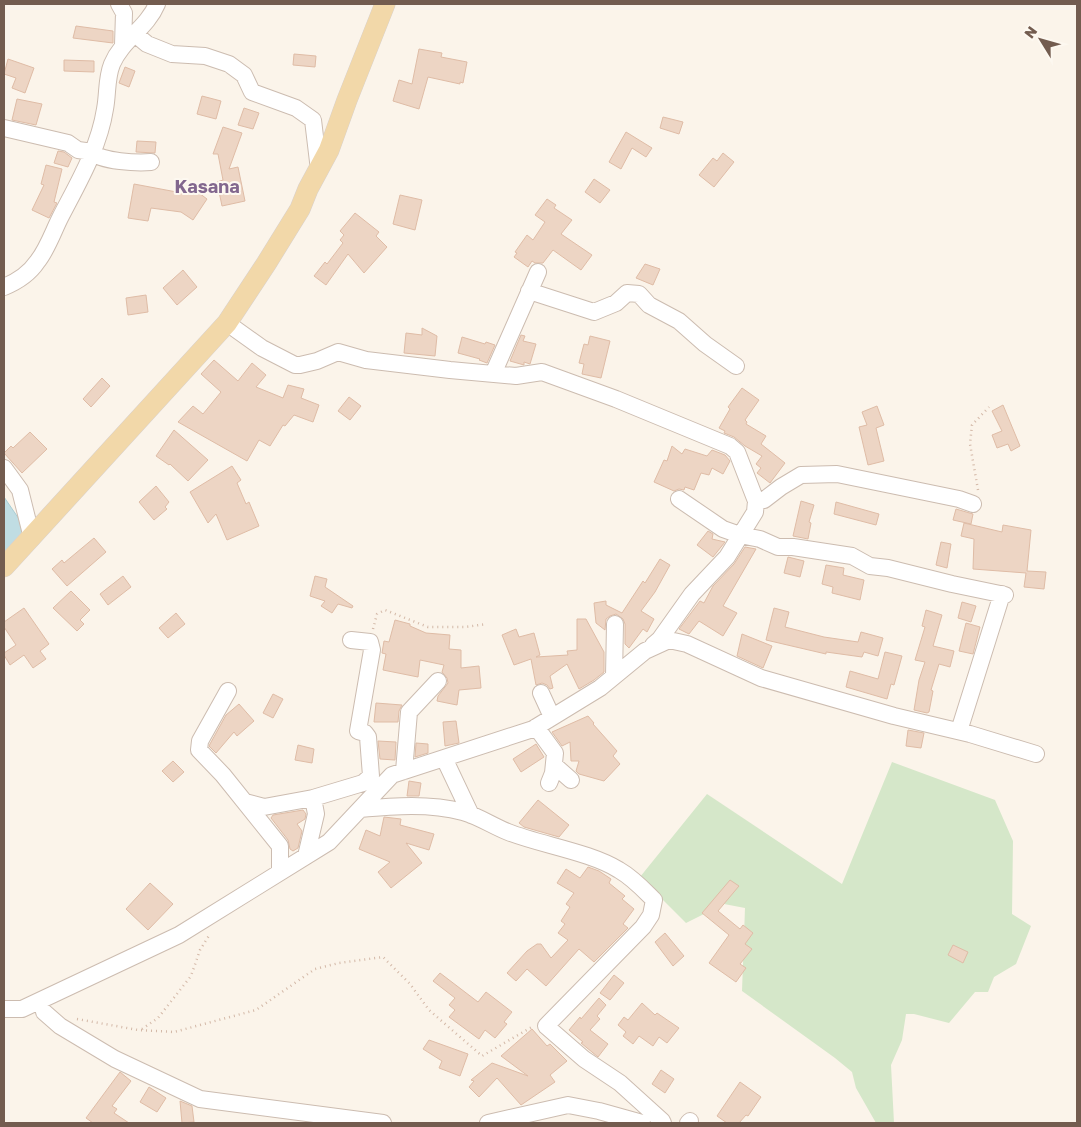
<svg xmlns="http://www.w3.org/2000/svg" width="1081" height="1127" viewBox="0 0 1081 1127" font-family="'Golos Text',sans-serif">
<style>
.green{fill:#d5e7c9}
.water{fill:#c0dde3;stroke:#a7ccd4}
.building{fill:#edd5c4;stroke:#dfbca6}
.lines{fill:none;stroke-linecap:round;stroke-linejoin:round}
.minor-casing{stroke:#ccbcb0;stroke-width:18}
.major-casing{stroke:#d8d1ce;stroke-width:21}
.path{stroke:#d3b8a7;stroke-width:2.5;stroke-dasharray:1 4;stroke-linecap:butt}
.minor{stroke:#fff;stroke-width:16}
.major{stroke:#f2d8a9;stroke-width:20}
.labels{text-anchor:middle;stroke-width:4;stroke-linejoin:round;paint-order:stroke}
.quarter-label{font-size:18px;font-weight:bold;fill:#82678e;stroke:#fdf8f0}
</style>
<rect width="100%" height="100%" fill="#fbf4ea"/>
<path class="green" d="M 892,762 L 995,800 L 1013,841 L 1012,914 L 1031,926 L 1016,964 L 994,977 L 988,992 L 975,992 L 949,1023 L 914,1014 L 906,1014 L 902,1040 L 891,1065 L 894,1123 L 876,1123 L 856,1088 L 852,1072 L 835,1058 L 742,991 L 745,908 L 724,904 L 686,923 L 640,877 L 707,794 L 842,884 Z"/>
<path class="water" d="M 4,497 L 32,538 L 4,565 Z"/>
<path class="building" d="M 76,26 L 113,31 L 113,43 L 73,38 Z
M 419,49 L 442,53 L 441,57 L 467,62 L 463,83 L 460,82 L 460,84 L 428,77 L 419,109 L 393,101 L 399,80 L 412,84 Z
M 294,54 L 316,56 L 315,67 L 293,65 Z
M 8,59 L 34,68 L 25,93 L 12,88 L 16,78 L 4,74 Z
M 64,60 L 94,61 L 94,72 L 64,71 Z
M 125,67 L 135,71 L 129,87 L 119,83 Z
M 202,96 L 221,101 L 216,119 L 197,114 Z
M 17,99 L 42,104 L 36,125 L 12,120 Z
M 244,108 L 259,113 L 253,129 L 238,125 Z
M 663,117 L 683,122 L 679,134 L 660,128 Z
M 223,127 L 242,133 L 229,169 L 238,167 L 245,201 L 222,206 L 217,182 L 223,180 L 218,154 L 213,154 Z
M 626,132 L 652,148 L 646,157 L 632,148 L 621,169 L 609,162 Z
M 137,141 L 156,142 L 155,153 L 136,152 Z
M 58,151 L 64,152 L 72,158 L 68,167 L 54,163 Z
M 723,153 L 734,162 L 714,187 L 699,175 L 713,158 L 717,161 Z
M 46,165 L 62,169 L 54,202 L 57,203 L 49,218 L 32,210 L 44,185 L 41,184 Z
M 594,179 L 610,190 L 600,203 L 585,192 Z
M 134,184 L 182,193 L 185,189 L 192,193 L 195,190 L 207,199 L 193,220 L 181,212 L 151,208 L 148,221 L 128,218 Z
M 400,195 L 422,200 L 415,230 L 393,224 Z
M 547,199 L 556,205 L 554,208 L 572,220 L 561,234 L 592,255 L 581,270 L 553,250 L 543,263 L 535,263 L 532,261 L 528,267 L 514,257 L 517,253 L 515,252 L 527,235 L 533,240 L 545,222 L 535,215 Z
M 355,213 L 379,232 L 376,236 L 387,247 L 364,273 L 348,254 L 326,285 L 314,276 L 325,262 L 327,264 L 343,243 L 340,240 L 344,235 L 340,231 Z
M 645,264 L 660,269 L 653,285 L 636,278 Z
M 183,270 L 197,287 L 177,305 L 163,288 Z
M 146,295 L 148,312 L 128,315 L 126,298 Z
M 422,328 L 437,336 L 435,356 L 404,353 L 406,333 L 422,335 Z
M 521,335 L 525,336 L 523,341 L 536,344 L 530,364 L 524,362 L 524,365 L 510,361 Z
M 590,336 L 610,341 L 601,378 L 582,374 L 584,364 L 579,363 L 584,344 L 588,345 Z
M 462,337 L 485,344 L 486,342 L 495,345 L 487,363 L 479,360 L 480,359 L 458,353 Z
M 214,360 L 238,381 L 252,363 L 266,375 L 256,387 L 283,398 L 288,385 L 304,389 L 301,398 L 319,405 L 313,422 L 294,415 L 285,426 L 283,425 L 270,446 L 259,440 L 247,461 L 178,422 L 193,406 L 203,414 L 221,392 L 201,374 Z
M 102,378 L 110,386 L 91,407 L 83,399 Z
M 742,388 L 759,400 L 745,420 L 747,422 L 746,424 L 766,436 L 761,444 L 785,463 L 770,483 L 757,473 L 761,468 L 756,464 L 762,456 L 745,446 L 734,437 L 724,433 L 725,431 L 719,428 L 730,409 L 728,407 Z
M 349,397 L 361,406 L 350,420 L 338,411 Z
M 1003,405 L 1020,446 L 1011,451 L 1008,444 L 997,448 L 992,435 L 1002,431 L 992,411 Z
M 877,406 L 884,425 L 876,428 L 884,461 L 868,465 L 859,427 L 867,425 L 862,412 Z
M 174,430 L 208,460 L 188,481 L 170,464 L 169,465 L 156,456 Z
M 30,432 L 47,449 L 22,473 L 4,453 L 11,446 L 13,448 Z
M 672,446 L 682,454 L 685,449 L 707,456 L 712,450 L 725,455 L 730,461 L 723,474 L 712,468 L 709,475 L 701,473 L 694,490 L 685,487 L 684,490 L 679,489 L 674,491 L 654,482 L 664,460 L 667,461 Z
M 232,466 L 241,480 L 237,483 L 246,504 L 249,502 L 259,526 L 227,540 L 216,514 L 208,523 L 190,492 Z
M 156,486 L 169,502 L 165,507 L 167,509 L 154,520 L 139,502 Z
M 801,501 L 814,505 L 809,522 L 811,523 L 808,539 L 793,536 Z
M 836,502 L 879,514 L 876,525 L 834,514 Z
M 956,509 L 973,514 L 971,524 L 953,520 Z
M 964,523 L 1002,532 L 1003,525 L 1031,530 L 1027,571 L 1046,572 L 1044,589 L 1024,587 L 1026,573 L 973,569 L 974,539 L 961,536 Z
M 708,531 L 713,534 L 712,539 L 725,542 L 713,557 L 697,545 Z
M 94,538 L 106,552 L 67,586 L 52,569 L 62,560 L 64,563 Z
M 941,542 L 951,544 L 947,568 L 936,565 Z
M 745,547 L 756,549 L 723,606 L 737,613 L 723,636 L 699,621 L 689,634 L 679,629 L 700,601 L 704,603 L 713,586 L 734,564 Z
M 788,557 L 804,561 L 800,577 L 784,573 Z
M 660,559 L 670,565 L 655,592 L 641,611 L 654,619 L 647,632 L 643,629 L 629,648 L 625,644 L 625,624 L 623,619 L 616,614 L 610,616 L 606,619 L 605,630 L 596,623 L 594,603 L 606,601 L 606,605 L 622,613 L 643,581 L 645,583 Z
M 826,565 L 844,568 L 843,575 L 864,580 L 860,600 L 832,593 L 833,587 L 822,584 Z
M 123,576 L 131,587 L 108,605 L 100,594 Z
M 315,576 L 327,579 L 325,587 L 353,606 L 352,608 L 338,604 L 332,613 L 321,606 L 325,601 L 310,596 Z
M 71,591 L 90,610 L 80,620 L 84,624 L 77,631 L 53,608 Z
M 962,602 L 976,606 L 971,622 L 958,618 Z
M 24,608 L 49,644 L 40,651 L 46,659 L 33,668 L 24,655 L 10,665 L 4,655 L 4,653 L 16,645 L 4,627 L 4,622 Z
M 774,608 L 789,612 L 785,627 L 824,637 L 858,642 L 861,632 L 883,638 L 878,656 L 864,652 L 862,657 L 826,652 L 826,654 L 766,640 Z
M 926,610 L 942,615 L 933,646 L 954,651 L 950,667 L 939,664 L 931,690 L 933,691 L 929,712 L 927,713 L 914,710 L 919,680 L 925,662 L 915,660 L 925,627 L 922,626 Z
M 176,613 L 185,624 L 168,638 L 159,628 Z
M 577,619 L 586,619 L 604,652 L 604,672 L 594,680 L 579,689 L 567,664 L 550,676 L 553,688 L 550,689 L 547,685 L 542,683 L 536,685 L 531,659 L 514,665 L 502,635 L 516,629 L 519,637 L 534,633 L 540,655 L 536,657 L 568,655 L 567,651 L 577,650 Z
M 395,620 L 410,624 L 410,626 L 426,633 L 450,635 L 449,649 L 461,650 L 461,668 L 479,666 L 481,688 L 459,690 L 457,705 L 437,701 L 438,696 L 448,683 L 447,678 L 442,672 L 444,665 L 420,660 L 418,677 L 383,670 L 386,654 L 382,653 L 384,641 L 389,642 Z
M 966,623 L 980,627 L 973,654 L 959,651 Z
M 742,634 L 772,646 L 763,668 L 737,656 Z
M 885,652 L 902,656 L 894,685 L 891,684 L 887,699 L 846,687 L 850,671 L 878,679 Z
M 273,694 L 283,699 L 273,718 L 263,713 Z
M 376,703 L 402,705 L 399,711 L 398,722 L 374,722 Z
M 239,704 L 254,721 L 237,736 L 234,732 L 216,753 L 209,746 L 210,744 L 226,715 Z
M 588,716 L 594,723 L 593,724 L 617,751 L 613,756 L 620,764 L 604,781 L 579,774 L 576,771 L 579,761 L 571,761 L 570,742 L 562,746 L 552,732 Z
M 456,721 L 459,743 L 445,746 L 443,722 Z
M 908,730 L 924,733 L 921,748 L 906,746 Z
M 378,741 L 396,742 L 395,760 L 380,759 Z
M 416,743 L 428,744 L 428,753 L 415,757 Z
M 536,744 L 544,757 L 521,772 L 513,759 Z
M 298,745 L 314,749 L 312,763 L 295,760 Z
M 173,761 L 184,772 L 173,782 L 162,771 Z
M 409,781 L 421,783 L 419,796 L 407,796 Z
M 538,800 L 569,825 L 559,837 L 524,827 L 519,823 Z
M 303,810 L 306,814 L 305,819 L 297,824 L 302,831 L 298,848 L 293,851 L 290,849 L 288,840 L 271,818 L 273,815 Z
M 384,817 L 401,819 L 400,825 L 434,834 L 429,850 L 406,843 L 422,863 L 391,888 L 378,872 L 390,862 L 359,849 L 366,830 L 380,836 Z
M 588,867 L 599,871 L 611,879 L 609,883 L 625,896 L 622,899 L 634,909 L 623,924 L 628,928 L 594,962 L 579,949 L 546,986 L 527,969 L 516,981 L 507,973 L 527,951 L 537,944 L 541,944 L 551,958 L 568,940 L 558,933 L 565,924 L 561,921 L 570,907 L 566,904 L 574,893 L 557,883 L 566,869 L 580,878 Z
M 730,880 L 739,886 L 718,911 L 740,929 L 743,925 L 753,933 L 745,944 L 752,949 L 740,964 L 746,968 L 736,982 L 709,963 L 729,935 L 702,913 Z
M 150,883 L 173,904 L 148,930 L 126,909 Z
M 665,933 L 684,956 L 673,966 L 655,942 Z
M 953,945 L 968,952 L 963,963 L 948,955 Z
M 440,973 L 478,1002 L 486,992 L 512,1012 L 504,1022 L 507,1024 L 495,1038 L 485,1030 L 479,1039 L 449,1017 L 455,1010 L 449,1005 L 455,998 L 433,981 Z
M 614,975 L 624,983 L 610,1000 L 600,993 Z
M 599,998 L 606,1005 L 597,1016 L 600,1019 L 590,1030 L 608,1044 L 598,1057 L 581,1043 L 583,1042 L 569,1030 L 580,1017 L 581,1019 Z
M 642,1003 L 655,1015 L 657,1013 L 679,1028 L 667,1043 L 659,1037 L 653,1046 L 639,1036 L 633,1044 L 623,1036 L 626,1032 L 618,1025 L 624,1017 L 628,1020 Z
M 532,1029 L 547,1046 L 550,1044 L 567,1061 L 550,1075 L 555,1082 L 521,1105 L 497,1078 L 479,1097 L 469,1087 L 474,1081 L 471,1080 L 492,1063 L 528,1076 L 501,1056 Z
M 429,1040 L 468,1054 L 460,1076 L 439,1068 L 442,1061 L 423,1049 Z
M 661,1070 L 674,1079 L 665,1093 L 652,1084 Z
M 120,1072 L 131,1081 L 112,1106 L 117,1109 L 114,1113 L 129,1123 L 93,1123 L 86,1118 Z
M 740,1082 L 761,1097 L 748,1116 L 746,1115 L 739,1123 L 727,1123 L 717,1116 Z
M 149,1087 L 166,1098 L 157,1112 L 140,1102 Z
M 180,1101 L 192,1106 L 194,1122 L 182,1123 Z"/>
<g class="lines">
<g class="minor-casing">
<path id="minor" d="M 119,4 L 124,13 L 123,45
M 135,34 L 147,44 L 172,54 L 205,56 L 229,64 L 244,75 L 252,92 L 296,108 L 313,120 L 319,170
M 4,128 L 68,143 L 78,150 L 93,152 C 100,162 139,163 151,162
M 4,287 C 16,282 29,274 37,262 C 47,250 53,232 60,218 C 78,183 99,148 105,109 C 108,94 106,79 112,64 C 122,40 147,28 157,4
M 529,291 L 594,312 L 616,303 L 627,293 L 639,294 L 649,305 L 679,321 L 705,344 L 736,366
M 227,323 L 262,348 L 295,365 L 300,365 L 317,361 L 338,352 L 366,360 L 450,370 L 516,376 L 542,372 L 616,399 L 730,446 L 737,452 L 756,501 L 755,512 L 727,557 L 692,594 L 660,639 L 653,645
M 493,374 L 538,272
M 4,468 L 20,490 L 32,538
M 679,499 L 723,529 L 740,535 L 760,539 L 778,547 L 793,547 L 852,556 L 870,566 L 888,568 L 952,584 L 1005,595
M 756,501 L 764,500 L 781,487 L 801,475 L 837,474 L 959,499 L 973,504
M 614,676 L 615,624
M 228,691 L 200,741 L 199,750 L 223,775 L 280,846 L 280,872
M 541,693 L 552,717
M 536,727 L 555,753 L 553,773 L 549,783
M 959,731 L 1002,594
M 444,758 L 471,815
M 554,765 L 571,780
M 404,771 L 409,712 L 438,681
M 313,798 L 363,783 L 371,776 L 368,737 L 365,733 L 358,731 L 372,650 L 370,642 L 351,640
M 245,802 L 264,807 L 313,798 L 316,814 L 306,856
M 360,809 C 393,806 430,803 463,812 C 478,816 493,826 508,832 C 541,845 590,852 619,870 C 633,878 643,889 654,900 L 651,915 L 643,927 L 546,1026 L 584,1059 L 620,1083 L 662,1121 L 663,1123
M 4,1009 L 22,1009 L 179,935 L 329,842 L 392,775 L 533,729 L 600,688 L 645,651 L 669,640 L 687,644 L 761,678 L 894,716 L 970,734 L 1036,754
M 44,1012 L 60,1026 L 115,1059 L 200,1099 L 383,1123
M 488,1123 L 568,1105 L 599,1111 L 642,1123
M 688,1123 L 690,1121"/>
</g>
<g class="major-casing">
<path id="major" d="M 4,567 L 227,323 L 266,264 L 300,209 L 308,189 L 329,150 L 347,100 L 385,4"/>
</g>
<path class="path" d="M 978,490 L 970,444 L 972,425 L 989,407
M 373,629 L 377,614 L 385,610 L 428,627 L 465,627 L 487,624
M 77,1019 L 138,1030 L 174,1032 L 256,1010 L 315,969 L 339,963 L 383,957 L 410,984 L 429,1010 L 482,1056 L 532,1027
M 142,1029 L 158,1018 L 191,976 L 200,950 L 210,934"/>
<use href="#minor" class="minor"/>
<use href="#major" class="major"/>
</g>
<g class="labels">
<g class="quarter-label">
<text x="207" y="193">Kasana</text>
</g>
</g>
<rect width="1081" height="1127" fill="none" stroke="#735c4f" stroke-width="10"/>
<g transform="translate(1041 40) rotate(307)" stroke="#fdf8f0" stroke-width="4" paint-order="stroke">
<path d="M0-4L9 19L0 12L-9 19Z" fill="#735c4f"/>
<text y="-8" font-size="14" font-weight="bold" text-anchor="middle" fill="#735c4f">N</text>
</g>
</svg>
